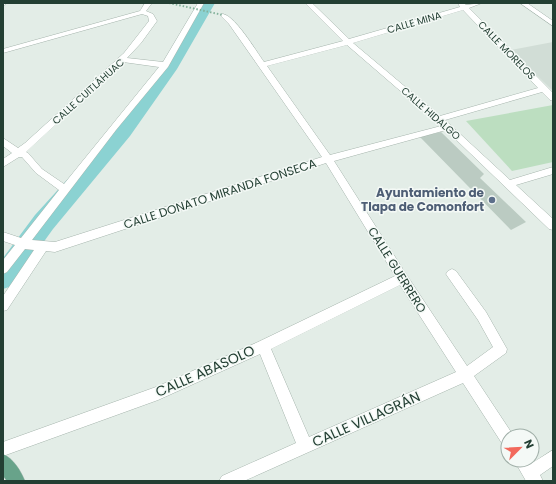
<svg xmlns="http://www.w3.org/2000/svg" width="556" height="484" viewBox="0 0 556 484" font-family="Poppins,sans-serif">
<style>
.built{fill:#d1ddd6}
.green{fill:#bcdec0}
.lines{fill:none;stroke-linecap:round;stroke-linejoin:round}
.river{fill:#8bd2d2;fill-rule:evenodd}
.building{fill:#bbcbc2}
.minor-casing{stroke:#a6b5ad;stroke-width:1}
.primary-casing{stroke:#c1c9c6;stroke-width:1}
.minor{fill:#fff;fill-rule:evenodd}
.primary{fill:#68a38a;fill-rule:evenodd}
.path-bridge{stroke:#83b19b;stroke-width:2;stroke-dasharray:1.5 2;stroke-linecap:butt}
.service-dot{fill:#5c6f8a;stroke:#f4f9f6;stroke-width:1.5}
.labels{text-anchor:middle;stroke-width:3;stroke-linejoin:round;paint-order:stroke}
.far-street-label{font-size:10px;fill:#233f33;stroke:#f4f9f6}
.service-label{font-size:12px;font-weight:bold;fill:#4e5e75;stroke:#f4f9f6;text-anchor:end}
.street-label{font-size:12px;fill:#233f33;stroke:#f4f9f6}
.near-street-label{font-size:14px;fill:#233f33;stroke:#f4f9f6}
</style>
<rect width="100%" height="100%" fill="#e3ede7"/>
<path class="built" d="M 553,42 L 553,91 L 511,50 Z"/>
<path class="green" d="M 553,105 L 553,162 L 512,171 L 466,121 Z"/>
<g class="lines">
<path class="river" d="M 199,3 L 215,3 L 177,69 L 130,136 L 53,229 L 12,286 L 3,289 L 3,258 L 35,215 L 116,126 L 160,67 Z"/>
</g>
<path class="building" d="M 441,132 L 484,174 L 480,178 L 526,222 L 511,230 L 420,137 Z"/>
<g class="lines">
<g class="minor-casing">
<path id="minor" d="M 3,3 L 7,3 L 3,6 Z
M 145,3 L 152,3 L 146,11 L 153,14 L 157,21 L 141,43 L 127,58 L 163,62 L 198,3 L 204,3 L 168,67 L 116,130 L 32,240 L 55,242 L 322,157 L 229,24 L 221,16 L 221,14 C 233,12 256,51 264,62 L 343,41 L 305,3 L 312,3 L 349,39 L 460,7 L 458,3 L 464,3 L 466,5 L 482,3 L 469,8 L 553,93 L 553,101 L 550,100 L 542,92 L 445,120 L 510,180 L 553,167 L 553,174 L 516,185 L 553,219 L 553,230 L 549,229 L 446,130 L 334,161 L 406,274 L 467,366 L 493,347 L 478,320 L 448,277 L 446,274 L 448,271 L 452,269 L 456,271 L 486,312 L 507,349 L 506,353 L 474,376 L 513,435 L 514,436 L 508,436 L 508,447 L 503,445 L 463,383 L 244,481 L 219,481 L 222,476 L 296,443 L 260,354 L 158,400 L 3,456 L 3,442 L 156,387 L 258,342 L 395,276 L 326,163 L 55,252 L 46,251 L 7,310 L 3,311 L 3,296 L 34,250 L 25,249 L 7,272 L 3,274 L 3,260 L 15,245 L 3,241 L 3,232 L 21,238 L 59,190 L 36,173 L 22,157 L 19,157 L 3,167 L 3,159 L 12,153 L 3,146 L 3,138 L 18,148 L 25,143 L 124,53 L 149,21 L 148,16 L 142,14 L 3,53 L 3,49 L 140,11 ZM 463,10 L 538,88 L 440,116 L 353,43 ZM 347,45 L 441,126 L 330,155 L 267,66 ZM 123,62 L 159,67 L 64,184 L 42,169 L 28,153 L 26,152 ZM 400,285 L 456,372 L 309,437 L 271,349 Z
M 520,3 L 527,3 L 553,21 L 553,26 Z
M 553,450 L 553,466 L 540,475 L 543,481 L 526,481 L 514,460 L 530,460 L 532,463 Z"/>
</g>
<g class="primary-casing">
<path id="primary" d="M 3,454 C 13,458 21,471 25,481 L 7,481 L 3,476 Z"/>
</g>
<use href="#minor" class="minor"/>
<use href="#primary" class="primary"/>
<path class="path-bridge" d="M 169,3 L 223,15"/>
</g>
<circle class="service-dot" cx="492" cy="200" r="4"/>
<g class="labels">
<g class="far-street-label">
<text transform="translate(414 22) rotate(-16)" y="4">CALLE MINA</text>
<text transform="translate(507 50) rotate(46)" y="4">CALLE MORELOS</text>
<text transform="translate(88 91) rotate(-42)" y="4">CALLE CUITLÁHUAC</text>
<text transform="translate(431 113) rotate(41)" y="4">CALLE HIDALGO</text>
</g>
<g class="service-label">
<text x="484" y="197">Ayuntamiento de<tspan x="484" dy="14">Tlapa de Comonfort</tspan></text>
</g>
<g class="street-label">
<text transform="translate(220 194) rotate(-18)" y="4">CALLE DONATO MIRANDA FONSECA</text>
<text transform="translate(397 270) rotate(58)" y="4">CALLE GUERRERO</text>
</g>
<g class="near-street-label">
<text transform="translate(205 371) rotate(-24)" y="5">CALLE ABASOLO</text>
<text transform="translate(366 419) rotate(-24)" y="5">CALLE VILLAGRÁN</text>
</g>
</g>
<rect width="556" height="484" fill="none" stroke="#233f33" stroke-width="8"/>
<g transform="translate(520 448) rotate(66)"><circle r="19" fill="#f4f9f6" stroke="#a0afa8"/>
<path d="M0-3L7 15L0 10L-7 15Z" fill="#f2695c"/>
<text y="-6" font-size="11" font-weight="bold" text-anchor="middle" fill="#233f33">N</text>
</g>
</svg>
